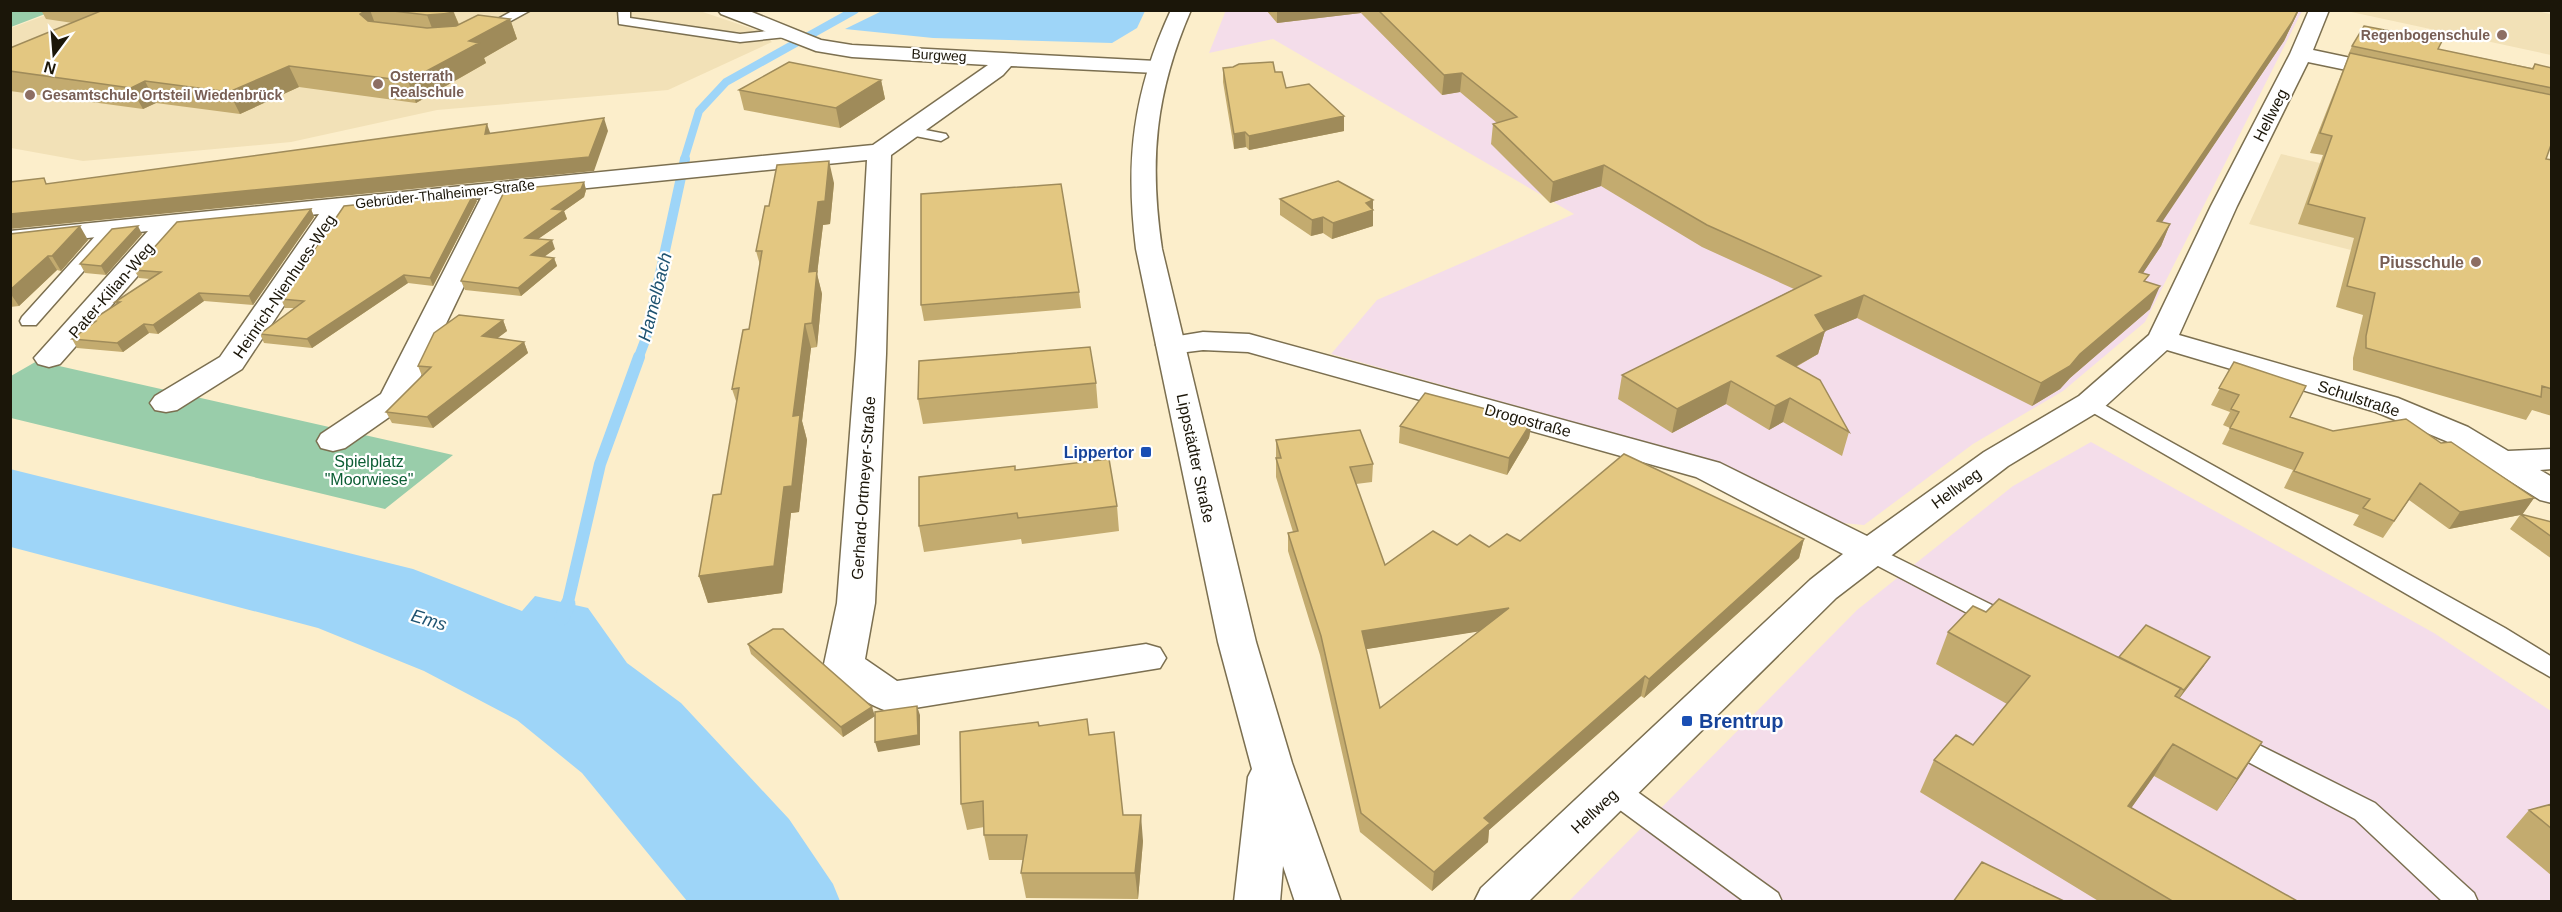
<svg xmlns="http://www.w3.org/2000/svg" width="2562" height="912" viewBox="0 0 2562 912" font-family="Helvetica,sans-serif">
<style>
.built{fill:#f2e1b7}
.industrial{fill:#f4ddea}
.green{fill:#99cdaa}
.water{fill:#9ed5f8}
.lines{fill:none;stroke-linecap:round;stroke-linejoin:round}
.stream-far3{stroke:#9ed5f8;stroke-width:8}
.stream-far2{stroke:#9ed5f8;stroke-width:10}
.stream-far1{stroke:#9ed5f8;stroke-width:12}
.stream{stroke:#9ed5f8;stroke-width:15}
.lane-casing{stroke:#7b6f50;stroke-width:3}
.street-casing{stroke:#7b6f50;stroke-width:3}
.secondary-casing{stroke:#7b6f50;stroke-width:3}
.lane{fill:#fff;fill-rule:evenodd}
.street{fill:#fff;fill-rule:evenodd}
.secondary{fill:#fff;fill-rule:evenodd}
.wall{fill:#c3ab6f;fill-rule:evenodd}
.shaded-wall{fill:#9f8b5a}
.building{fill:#e3c781;stroke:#9f8b5a;stroke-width:1.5;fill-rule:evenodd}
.education-dot{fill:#8d6e63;stroke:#fff;stroke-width:2}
.transit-dot{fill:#1a4fb4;stroke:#fff;stroke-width:2}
.labels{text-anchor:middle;stroke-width:4.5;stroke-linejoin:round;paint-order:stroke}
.far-education-label{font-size:14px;font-weight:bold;fill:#785e54;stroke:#fff;text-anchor:start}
.far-street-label{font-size:14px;fill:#1b1609;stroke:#fff}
.street-label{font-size:16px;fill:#1b1609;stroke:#fff}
.education-label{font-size:16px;font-weight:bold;fill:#785e54;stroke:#fff;text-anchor:end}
.transit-label{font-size:16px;font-weight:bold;fill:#164399;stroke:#fff;text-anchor:end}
.park-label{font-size:16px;fill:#0c5d34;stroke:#fff}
.water-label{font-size:18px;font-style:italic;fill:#1e5371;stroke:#fff}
.near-transit-label{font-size:20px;font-weight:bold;fill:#164399;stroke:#fff;text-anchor:start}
</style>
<rect width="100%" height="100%" fill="#fceecb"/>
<path class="built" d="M 697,10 L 759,31 L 772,42 L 668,90 L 437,110 L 291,142 L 83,161 L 11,148 L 11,28 L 57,11 Z
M 2342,10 L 2531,10 L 2551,14 L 2551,55 Z
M 2281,154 L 2551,216 L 2551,301 L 2249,224 Z"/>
<path class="industrial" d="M 1226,10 L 2302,11 L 2145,322 L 2063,391 L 1973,444 L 1864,525 L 1832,522 L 1713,461 L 1331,354 L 1377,300 L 1574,214 L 1273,39 L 1209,53 Z
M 2091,442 L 2434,633 L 2551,711 L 2551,901 L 1568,902 L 1857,610 L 2013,486 Z"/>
<path class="green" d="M 11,11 L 53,11 L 11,27 Z
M 37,361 L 453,455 L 385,509 L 11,418 L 11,376 Z"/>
<path class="water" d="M 884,10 L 1145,10 L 1145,11 L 1137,28 L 1112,43 L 933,38 L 845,29 Z
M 10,469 L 413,569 L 522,611 L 535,596 L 588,608 L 627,663 L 681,703 L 789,819 L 833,884 L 840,901 L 687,901 L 582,773 L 517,720 L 424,671 L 318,628 L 11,547 Z"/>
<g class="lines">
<path class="stream-far3" d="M 684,160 L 699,111 L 726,82 L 855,10"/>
<path class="stream-far2" d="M 638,359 L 646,338 L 685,159"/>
<path class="stream-far1" d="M 567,606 L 600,464 L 639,357"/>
<path class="stream" d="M 562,618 L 568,604"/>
<g class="lane-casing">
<path id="lane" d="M 514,10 L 531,10 L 487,34 L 482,35 L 476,31 Z
M 618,10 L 630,10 L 630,18 L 740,34 L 786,29 L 793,33 L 786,37 L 740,42 L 619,24 Z
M 910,127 L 946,134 L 948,137 L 941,141 L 905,134 L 903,131 Z
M 113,222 L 119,223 L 121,227 L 119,231 L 36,325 L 22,325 L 20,321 L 22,317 L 107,223 Z
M 2090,397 L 2505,628 L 2552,657 L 2552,678 L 2083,407 L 2080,403 L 2083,399 Z
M 1869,544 L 2006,612 L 2009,618 L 2006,624 L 1997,626 L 1988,624 L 1861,557 L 1858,552 L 1861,547 Z
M 2229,730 L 2375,803 L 2474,893 L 2478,902 L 2443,902 L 2355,819 L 2220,747 L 2216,740 L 2220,733 Z
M 1615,780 L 1625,783 L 1778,893 L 1782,902 L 1745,902 L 1605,799 L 1601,791 L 1605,783 Z"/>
</g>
<g class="street-casing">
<path id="street" d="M 718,10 L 747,10 L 821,40 L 852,45 L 1156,61 L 1164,62 L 1167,67 L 1164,72 L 1156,73 L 1011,66 L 1003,75 L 891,155 L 886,354 L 875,603 L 865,659 L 897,681 L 1146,644 L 1160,648 L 1166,658 L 1160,668 L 890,712 C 867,705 836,685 824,664 L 837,603 L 856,354 L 867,160 L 507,196 L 410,399 L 405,406 L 345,448 L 333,451 L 321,448 L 317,441 L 321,434 L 381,394 L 481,198 L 346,212 L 242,369 L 177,410 L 166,412 L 155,410 L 150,403 L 155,396 L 220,357 L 319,214 L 180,228 L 60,364 L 49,367 L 38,364 L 34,358 L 148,231 L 10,247 L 10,231 L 873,145 L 988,65 L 852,57 L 816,51 L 721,14 Z
M 2309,10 L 2329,10 L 2313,50 L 2398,68 L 2401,73 L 2398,78 L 2390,79 L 2308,62 L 2237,206 L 2179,335 L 2398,398 L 2468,427 L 2508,451 L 2552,449 L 2552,469 L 2540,470 L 2552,477 L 2552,503 L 2540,500 L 2446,441 L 2376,412 L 2167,350 L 2101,410 L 2008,466 L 1836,598 L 1528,902 L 1474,902 L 1481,888 L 1810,580 L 1843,554 L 1696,477 L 1248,352 L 1203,350 L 1171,354 L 1160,351 L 1156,345 L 1160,339 L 1203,332 L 1249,334 L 1720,463 L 1867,536 L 1984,452 L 2079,396 L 2149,335 L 2211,206 L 2290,54 Z"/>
</g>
<g class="secondary-casing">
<path id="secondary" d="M 1171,10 L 1191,10 C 1155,93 1149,161 1162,249 L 1256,642 L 1292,763 L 1341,902 L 1295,902 L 1283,866 L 1280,902 L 1234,902 L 1248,777 L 1252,769 L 1218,642 L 1136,249 C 1125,160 1133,92 1171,10 Z"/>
</g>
<use href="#lane" class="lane"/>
<use href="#street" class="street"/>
<use href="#secondary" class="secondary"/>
</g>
<path class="wall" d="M 41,10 L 437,10 L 454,13 L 459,24 L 510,19 L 517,39 L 484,58 L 486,63 L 416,103 L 299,87 L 240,114 L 156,103 L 143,109 L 10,91 L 10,48 L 73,23 L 46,19 Z
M 1266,10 L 2299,10 L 2284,41 L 2161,222 L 2170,224 L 2161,246 L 2143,273 L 2146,282 L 2150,309 L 2070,378 L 2060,389 L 2032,406 L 1857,318 L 1825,331 L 1818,354 L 1796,367 L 1849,432 L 1842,456 L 1783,422 L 1769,430 L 1726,404 L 1672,433 L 1618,399 L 1622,375 L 1794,289 L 1702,247 L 1601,186 L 1550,203 L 1491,144 L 1493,124 L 1497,123 L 1460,92 L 1442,95 L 1361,13 L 1277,23 Z
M 2352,46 L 2438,49 L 2532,68 L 2535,64 L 2552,68 L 2552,142 L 2546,159 L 2552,160 L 2552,416 L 2532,410 L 2526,420 L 2353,370 L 2353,358 L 2363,315 L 2336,307 L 2354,238 L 2298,224 L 2323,155 L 2310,153 L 2342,72 L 2349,55 L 2348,55 Z
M 1223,68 L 1275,72 L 1286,88 L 1344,116 L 1344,131 L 1249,150 L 1246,147 L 1234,149 L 1223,82 Z
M 881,80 L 885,99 L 840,128 L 744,110 L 739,90 Z
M 584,182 L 586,190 L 584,197 L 564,211 L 567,219 L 538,239 L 555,249 L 544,257 L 554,258 L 557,266 L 521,296 L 465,290 L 461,281 Z
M 834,183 L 830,224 L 823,225 L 817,274 L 822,294 L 817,347 L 811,348 L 802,421 L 807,440 L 799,512 L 791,513 L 782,593 L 708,603 L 699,576 L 721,494 L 737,404 L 732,389 L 749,329 L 760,265 L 756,251 L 769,206 Z
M 1280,199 L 1373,200 L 1373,226 L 1332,239 L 1323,233 L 1311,236 L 1280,215 Z
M 477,201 L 433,286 L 408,283 L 312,348 L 264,343 L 260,334 L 294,308 L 285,308 L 281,299 Z
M 311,209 L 314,217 L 253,305 L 204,301 L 158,334 L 149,333 L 123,352 L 77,348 L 72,339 L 93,323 L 92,320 L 116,304 L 115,302 L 150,279 L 139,278 L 134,270 Z
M 10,234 L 88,240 L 61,271 L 57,270 L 19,306 L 10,307 Z
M 142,234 L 106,275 L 85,273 L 80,264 Z
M 1079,292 L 1081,308 L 924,321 L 921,305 Z
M 503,320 L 507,331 L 497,338 L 524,342 L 528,353 L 433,428 L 392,423 L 386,412 L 422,376 L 418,366 Z
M 2234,362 L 2290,417 L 2333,431 L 2441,443 L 2534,498 L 2522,515 L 2552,522 L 2552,559 L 2510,529 L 2520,515 L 2449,529 L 2409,500 L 2383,538 L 2353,525 L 2359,515 L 2284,488 L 2293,470 L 2222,444 L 2230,428 L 2223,425 L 2230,412 L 2211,405 Z
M 1096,383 L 1098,408 L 923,424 L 918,399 Z
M 1532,421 L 1529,438 L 1507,475 L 1399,443 L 1400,426 Z
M 1276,440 L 1373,464 L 1372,482 L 1356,484 L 1385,565 L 1457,545 L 1489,547 L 1520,541 L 1804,539 L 1799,558 L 1644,698 L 1641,696 L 1489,830 L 1488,842 L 1432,891 L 1360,832 L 1320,655 L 1288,551 L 1288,533 L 1293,532 L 1276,477 ZM 1479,631 L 1380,708 L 1366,649 Z
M 1015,466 L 1015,470 L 1117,506 L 1119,531 L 1022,544 L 1021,539 L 924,552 L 919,526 Z
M 1986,612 L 2119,657 L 2204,666 L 2179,699 L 2262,742 L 2217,811 L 2154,776 L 2131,808 L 2299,902 L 2100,902 L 1920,792 L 1934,760 L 1973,745 L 2007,704 L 1936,664 L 1948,632 Z
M 748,644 L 875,716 L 843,737 L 751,654 Z
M 1039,726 L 1089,735 L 1123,815 L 1143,841 L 1138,899 L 1026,898 L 1021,873 L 1023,860 L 989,860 L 984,835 L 984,827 L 967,830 L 961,804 Z
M 2552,804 L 2552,876 L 2506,837 L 2529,810 Z"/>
<path class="shaded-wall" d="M 366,10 L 370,10 L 377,29 L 360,14 Z
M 1277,10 L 1361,10 L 1361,13 L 1277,23 Z
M 2298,10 L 2299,10 L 2284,41 L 2148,243 L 2157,221 Z
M 454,13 L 462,33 L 435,36 L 427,15 Z
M 510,19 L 517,39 L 484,58 L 486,63 L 416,103 L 408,81 L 469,41 Z
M 289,66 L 299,87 L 240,114 L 229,92 Z
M 1462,73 L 1460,92 L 1442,95 L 1444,75 Z
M 881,80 L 885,99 L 840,128 L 836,108 Z
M 145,81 L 156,103 L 143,109 L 131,88 Z
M 1344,116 L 1344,131 L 1249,150 L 1249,136 Z
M 604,118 L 608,131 L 594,171 L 10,229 L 10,214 Z
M 487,124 L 492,138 L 485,134 Z
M 1245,132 L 1246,147 L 1234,149 L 1234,134 Z
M 829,161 L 834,183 L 830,224 L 823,225 L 817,274 L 822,294 L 817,347 L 812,323 L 809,272 L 818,202 Z
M 1604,165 L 1601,186 L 1550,203 L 1553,182 Z
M 584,182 L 586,190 L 584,197 L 564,211 L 567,219 L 528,246 L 525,238 L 552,209 Z
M 474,193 L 477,201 L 433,286 L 430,278 Z
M 1373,200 L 1373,226 L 1332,239 L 1333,223 L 1366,203 Z
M 311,209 L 314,217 L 253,305 L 249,296 Z
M 1323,217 L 1323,233 L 1311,236 L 1312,220 Z
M 2170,224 L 2161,246 L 2129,294 L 2139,272 Z
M 80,226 L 88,240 L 61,271 L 52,256 Z
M 138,226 L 142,234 L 106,275 L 101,266 Z
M 552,240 L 555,249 L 534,264 L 531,255 Z
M 48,256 L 57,270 L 19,306 L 10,293 L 10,290 Z
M 554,258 L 557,266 L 521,296 L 518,288 Z
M 404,275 L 408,283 L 312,348 L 307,339 Z
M 2160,286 L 2150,309 L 2070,378 L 2060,389 L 2032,406 L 2041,383 Z
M 199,293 L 204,301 L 158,334 L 153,325 Z
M 1864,295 L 1857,318 L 1809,338 L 1815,315 Z
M 503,320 L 507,331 L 486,347 L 482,336 Z
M 144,324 L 149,333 L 123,352 L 117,343 Z
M 805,324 L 811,348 L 802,421 L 807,440 L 799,512 L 791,513 L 782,593 L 708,603 L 699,576 L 793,416 Z
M 1825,331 L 1818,354 L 1771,380 L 1777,356 Z
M 524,342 L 528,353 L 433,428 L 427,417 Z
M 1731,381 L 1726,404 L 1672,433 L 1677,409 Z
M 1790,398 L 1783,422 L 1769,430 L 1775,406 Z
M 1532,421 L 1529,438 L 1507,475 L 1509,458 Z
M 2534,498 L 2522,515 L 2520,514 L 2520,515 L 2449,529 L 2460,512 Z
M 1804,539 L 1799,558 L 1644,698 L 1649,679 Z
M 1509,608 L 1507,627 L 1361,650 L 1362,631 Z
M 2210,657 L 2204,666 L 2178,700 L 2184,690 Z
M 1645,676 L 1641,696 L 1489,830 L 1488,842 L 1432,891 L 1434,872 L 1484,818 Z
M 917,706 L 920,715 L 920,745 L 878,752 L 875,742 Z
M 872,707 L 875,716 L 843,737 L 841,727 Z
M 2262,742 L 2242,774 L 2217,811 L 2237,779 Z
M 2173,744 L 2154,776 L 2110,838 L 2128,806 Z
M 1141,815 L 1143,841 L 1138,899 L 1135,873 Z"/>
<path class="building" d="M 103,10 L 366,10 L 360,14 L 368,21 L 427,28 L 456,26 L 478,15 L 510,19 L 469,41 L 479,43 L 408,81 L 289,66 L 229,92 L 145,81 L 131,88 L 10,71 L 10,48 Z
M 385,10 L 437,10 L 454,13 L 427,15 Z
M 1378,10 L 2298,10 L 2292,22 L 2157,221 L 2170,224 L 2139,272 L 2149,275 L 2144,281 L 2160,286 L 2080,354 L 2070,366 L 2041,383 L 1864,295 L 1815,315 L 1825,331 L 1777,356 L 1820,380 L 1849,432 L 1790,398 L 1775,406 L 1731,381 L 1677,409 L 1622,375 L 1821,276 L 1707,225 L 1604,165 L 1553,182 L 1493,124 L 1517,117 L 1462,73 L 1444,75 Z
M 2364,26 L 2442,41 L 2438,49 L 2533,69 L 2535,64 L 2552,68 L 2552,88 L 2352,46 Z
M 2350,53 L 2552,95 L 2552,142 L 2546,159 L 2552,160 L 2552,389 L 2542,386 L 2541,397 L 2366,348 L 2366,336 L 2375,293 L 2347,286 L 2365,218 L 2308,204 L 2332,136 L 2320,133 Z
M 789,62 L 881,80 L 836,108 L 739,90 Z
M 1273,62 L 1275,72 L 1282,72 L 1286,88 L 1309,84 L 1344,116 L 1249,136 L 1245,132 L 1234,134 L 1223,68 L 1233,67 L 1239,64 Z
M 604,118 L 589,157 L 10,214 L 10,182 L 44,178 L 46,184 L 487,124 L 485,134 Z
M 829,161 L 825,201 L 818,202 L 809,272 L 817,271 L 812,323 L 805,324 L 793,416 L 800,415 L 792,486 L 784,487 L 774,566 L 699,576 L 713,495 L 721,494 L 739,388 L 732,389 L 743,330 L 749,329 L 762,251 L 756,251 L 765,206 L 769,206 L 777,165 Z
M 1338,181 L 1373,200 L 1366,203 L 1373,210 L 1333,223 L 1323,217 L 1312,220 L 1280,199 Z
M 584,182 L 581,189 L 552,209 L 564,210 L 525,238 L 552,240 L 531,255 L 554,258 L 518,288 L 461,281 L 505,190 Z
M 1061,184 L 1079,292 L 921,305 L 921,194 Z
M 474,193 L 430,278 L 404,275 L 307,339 L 260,334 L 304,301 L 281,299 L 344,206 Z
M 311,209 L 249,296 L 199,293 L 153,325 L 144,324 L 117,343 L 72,339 L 96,321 L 92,320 L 120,302 L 115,302 L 161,272 L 134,270 L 177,222 Z
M 80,226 L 52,256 L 48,256 L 10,290 L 10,234 Z
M 138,226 L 101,266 L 80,264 L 112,229 Z
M 459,315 L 503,320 L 482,336 L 524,342 L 427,417 L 386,412 L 431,367 L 418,366 L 434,333 Z
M 1090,347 L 1096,383 L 918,399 L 919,361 Z
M 2234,362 L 2306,386 L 2290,417 L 2333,431 L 2406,419 L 2441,443 L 2451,442 L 2534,498 L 2460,512 L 2420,483 L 2394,521 L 2363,508 L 2370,499 L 2294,471 L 2303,453 L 2230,428 L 2239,412 L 2231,409 L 2239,395 L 2219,388 Z
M 1425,393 L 1532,421 L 1509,458 L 1400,426 Z
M 1360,430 L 1373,464 L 1350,467 L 1385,565 L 1433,531 L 1457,545 L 1470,535 L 1489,547 L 1507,534 L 1520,541 L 1624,454 L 1804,539 L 1649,679 L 1645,676 L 1484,818 L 1490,823 L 1434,872 L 1361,813 L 1321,636 L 1288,533 L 1298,531 L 1276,458 L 1281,458 L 1276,440 ZM 1509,608 L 1380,708 L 1362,631 Z
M 1109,459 L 1117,506 L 1018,518 L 1017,513 L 919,526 L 919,477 L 1015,466 L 1015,470 Z
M 2520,514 L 2552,522 L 2552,537 Z
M 1999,599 L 2181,688 L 2175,696 L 2262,742 L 2237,779 L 2173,744 L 2128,806 L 2299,902 L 2174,902 L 1934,760 L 1956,735 L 1973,745 L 2030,676 L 1948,632 L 1973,606 L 1986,612 Z
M 2146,625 L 2210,657 L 2184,690 L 2119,657 Z
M 773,629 L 783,629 L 872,707 L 841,727 L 748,644 Z
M 917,706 L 918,735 L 875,742 L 875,712 Z
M 1087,719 L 1089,735 L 1114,732 L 1123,815 L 1141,815 L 1135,873 L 1021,873 L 1027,835 L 984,835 L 983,801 L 961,804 L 960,732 L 1038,722 L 1039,726 Z
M 2552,804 L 2552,829 L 2529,810 Z
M 1982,862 L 2066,902 L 1953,902 Z"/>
<g class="education-dot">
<circle cx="2502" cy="35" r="6"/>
<circle cx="378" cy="84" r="6"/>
<circle cx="30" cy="95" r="6"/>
<circle cx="2476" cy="262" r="6"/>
</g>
<g class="transit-dot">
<rect x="1140" y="446" width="12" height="12" rx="3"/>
<rect x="1681" y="715" width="12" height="12" rx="3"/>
</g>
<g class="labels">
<g class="far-education-label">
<text x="2490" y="40" text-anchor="end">Regenbogenschule</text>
<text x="390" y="81">Osterrath<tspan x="390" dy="16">Realschule</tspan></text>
<text x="42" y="100">Gesamtschule Ortsteil Wiedenbrück</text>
</g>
<g class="far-street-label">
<text transform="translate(939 55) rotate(3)" y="5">Burgweg</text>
<text transform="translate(445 194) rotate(-6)" y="5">Gebrüder-Thalheimer-Straße</text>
</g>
<g class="street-label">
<text transform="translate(2270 115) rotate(-63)" y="6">Hellweg</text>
<text transform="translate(284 286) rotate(-56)" y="6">Heinrich-Nienhues-Weg</text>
<text transform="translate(111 290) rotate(-49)" y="6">Pater-Kilian-Weg</text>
<text transform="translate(2359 398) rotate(18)" y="6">Schulstraße</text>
<text transform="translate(1528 420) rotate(15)" y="6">Drogostraße</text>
<text transform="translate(1196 458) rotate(78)" y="6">Lippstädter Straße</text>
<text transform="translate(863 488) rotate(-86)" y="6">Gerhard-Ortmeyer-Straße</text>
<text transform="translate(1956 488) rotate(-36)" y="6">Hellweg</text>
<text transform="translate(1594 811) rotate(-43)" y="6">Hellweg</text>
</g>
<g class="education-label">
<text x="2464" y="268">Piusschule</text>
</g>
<g class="transit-label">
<text x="1134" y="458">Lippertor</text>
</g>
<g class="park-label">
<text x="369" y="467">Spielplatz<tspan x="369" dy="18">"Moorwiese"</tspan></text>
</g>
<g class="water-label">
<text transform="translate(655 297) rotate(-76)" y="6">Hamelbach</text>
<text transform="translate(429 620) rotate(17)" y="6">Ems</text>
</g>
<g class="near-transit-label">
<text x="1699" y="728">Brentrup</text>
</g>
</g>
<rect width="2562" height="912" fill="none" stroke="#1b1609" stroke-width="24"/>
<g transform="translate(54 54) rotate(196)" stroke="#ffffff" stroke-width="4.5" paint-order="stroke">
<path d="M0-4.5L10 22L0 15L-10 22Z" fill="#1b1609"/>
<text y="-9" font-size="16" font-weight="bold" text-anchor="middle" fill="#1b1609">N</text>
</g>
</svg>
